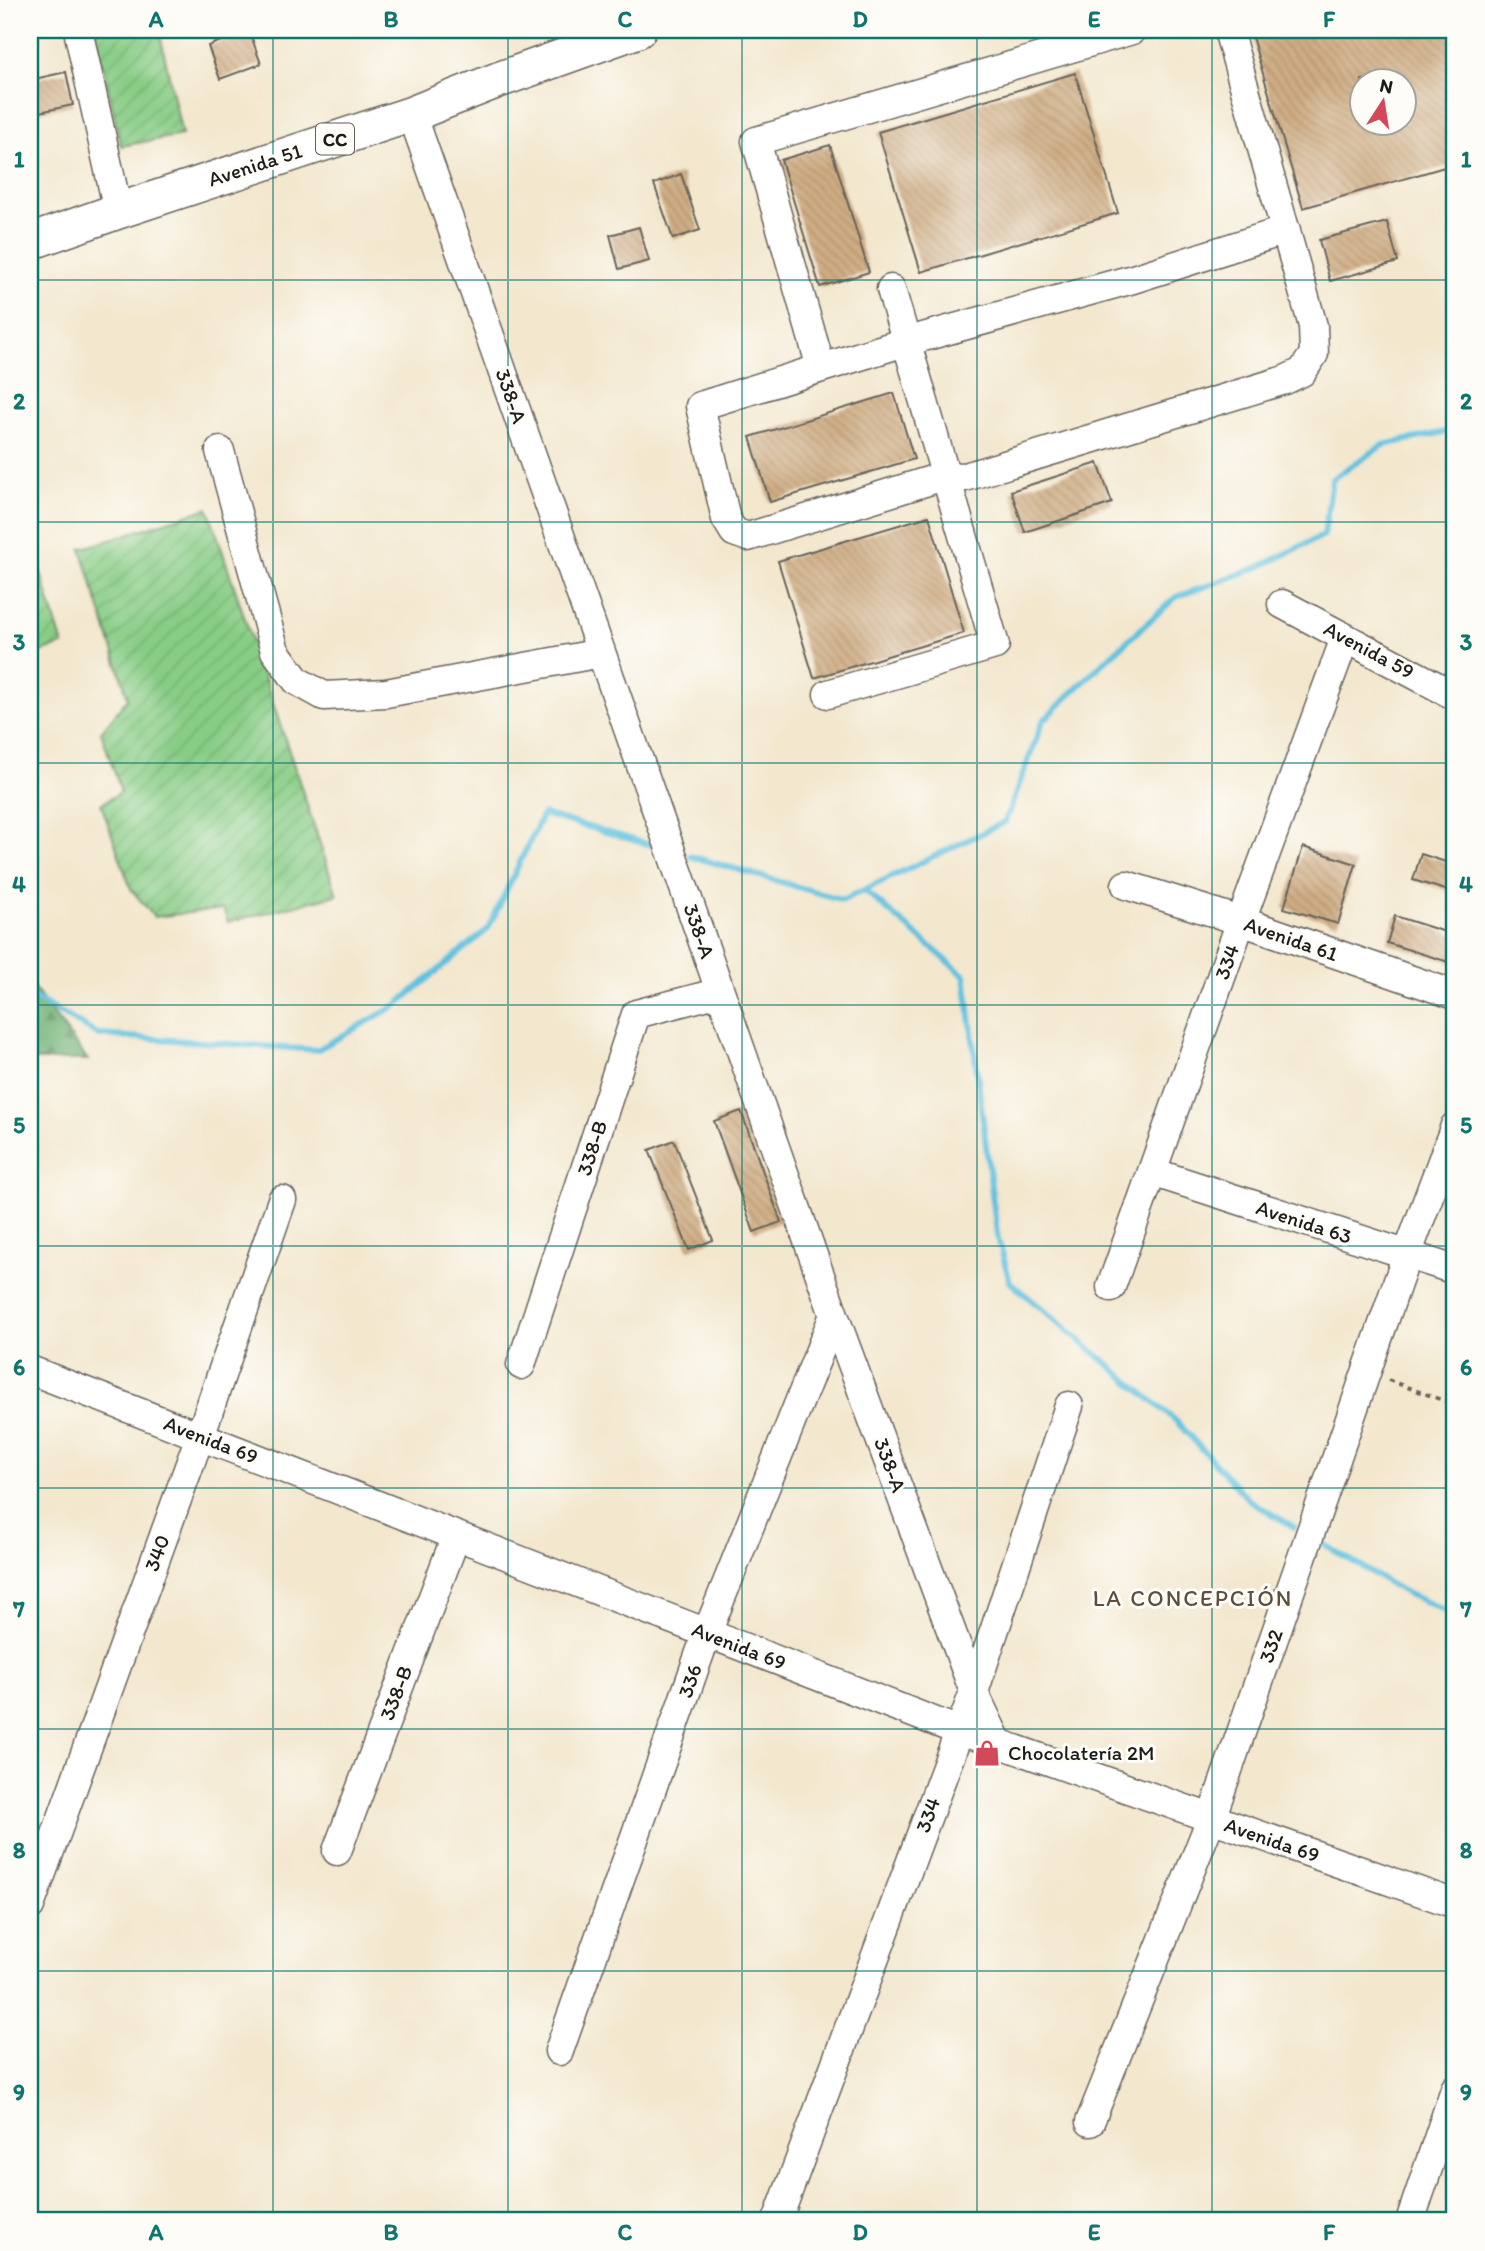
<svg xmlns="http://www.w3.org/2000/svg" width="1485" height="2251" viewBox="0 0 1485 2251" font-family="Itim,sans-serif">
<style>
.forest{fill:url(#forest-firs);stroke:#456648;stroke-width:2}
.garden{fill:url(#garden-furrows);stroke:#527451;stroke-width:2}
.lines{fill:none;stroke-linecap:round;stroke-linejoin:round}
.stream{stroke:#61c1df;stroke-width:6}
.building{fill:url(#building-back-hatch);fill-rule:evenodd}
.minor-casing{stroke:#67635a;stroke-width:31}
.major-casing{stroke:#67635a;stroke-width:38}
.path{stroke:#67635a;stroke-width:3.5;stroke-dasharray:5 5;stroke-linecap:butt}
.minor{stroke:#fff;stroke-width:28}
.major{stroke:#fff;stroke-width:35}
.grid{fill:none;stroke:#0f766e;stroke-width:2;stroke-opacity:0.55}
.labels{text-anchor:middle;stroke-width:6;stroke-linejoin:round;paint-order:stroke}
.shield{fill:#fdfcf7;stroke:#605f5e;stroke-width:2}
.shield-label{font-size:19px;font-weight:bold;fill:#1c1c1c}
.street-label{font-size:21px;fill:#1c1c1c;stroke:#fdfcf7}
.poi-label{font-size:21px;fill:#1c1c1c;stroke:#fdfcf7;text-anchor:start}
.neighbourhood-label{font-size:23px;letter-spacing:2px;fill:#5b4f40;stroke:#fdfcf7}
.neatline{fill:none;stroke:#0f766e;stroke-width:2.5}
.grid-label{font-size:23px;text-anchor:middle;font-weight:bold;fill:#0f766e}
</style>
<defs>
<pattern id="forest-firs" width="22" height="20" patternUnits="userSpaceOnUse" patternTransform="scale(1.75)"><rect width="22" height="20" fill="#6eb073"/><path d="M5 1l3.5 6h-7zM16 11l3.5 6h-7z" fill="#5a8e5e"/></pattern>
<pattern id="garden-furrows" width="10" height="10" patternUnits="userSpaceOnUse" patternTransform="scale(1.75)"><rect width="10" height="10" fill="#88cd86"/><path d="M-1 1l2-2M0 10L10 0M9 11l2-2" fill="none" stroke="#75af73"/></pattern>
<pattern id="building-back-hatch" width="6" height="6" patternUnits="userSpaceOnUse" patternTransform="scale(1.75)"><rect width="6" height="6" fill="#cfad84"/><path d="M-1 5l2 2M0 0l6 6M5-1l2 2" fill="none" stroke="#b19471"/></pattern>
</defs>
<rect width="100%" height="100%" fill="#fdfcf7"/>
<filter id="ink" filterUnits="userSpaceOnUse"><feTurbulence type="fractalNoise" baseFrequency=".0143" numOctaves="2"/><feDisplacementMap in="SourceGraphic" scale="14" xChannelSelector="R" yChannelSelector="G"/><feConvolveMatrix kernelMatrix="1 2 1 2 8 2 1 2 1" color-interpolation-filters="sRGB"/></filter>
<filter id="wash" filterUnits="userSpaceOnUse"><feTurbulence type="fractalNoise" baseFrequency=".00686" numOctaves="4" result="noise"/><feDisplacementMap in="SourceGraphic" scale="28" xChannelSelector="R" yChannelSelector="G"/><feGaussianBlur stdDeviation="1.57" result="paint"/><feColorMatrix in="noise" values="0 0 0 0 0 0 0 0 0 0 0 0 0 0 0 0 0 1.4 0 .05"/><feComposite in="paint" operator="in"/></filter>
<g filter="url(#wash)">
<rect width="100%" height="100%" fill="#f3e7ce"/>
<path class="forest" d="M 30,983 L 88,1060 L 30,1060 Z"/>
<path class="garden" d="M 95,30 L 159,30 L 182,135 L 121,146 Z
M 208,508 L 337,895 L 228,922 L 223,909 L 154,917 L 131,889 L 101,804 L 121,792 L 101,732 L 128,698 L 81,549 Z
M 30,538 L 63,645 L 30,655 Z"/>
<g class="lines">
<path class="stream" d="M 690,856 L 843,900 L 1005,822 L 1043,721 L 1106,660 L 1176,597 L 1259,567 L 1324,535 L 1332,479 L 1383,445 L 1455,430
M 864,890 L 965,976 L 997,1234 L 1010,1282 L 1175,1420 L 1249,1500 L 1294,1527
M 30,995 L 99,1035 L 317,1050 L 395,1006 L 488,929 L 543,814 L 651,845
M 1325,1545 L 1404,1592 L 1455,1615"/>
</g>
<g id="blocks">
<path class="building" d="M 249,30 L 261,64 L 220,79 L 208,46 Z
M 1003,30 L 1029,30 L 1029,31 L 1005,37 Z
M 1250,30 L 1455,30 L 1455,164 L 1303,208 ZM 1362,80 L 1404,80 L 1404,122 L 1362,122 Z
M 66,72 L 73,105 L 30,114 L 30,80 Z
M 1075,73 L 1118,213 L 921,272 L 878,132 Z
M 830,145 L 869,272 L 820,287 L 781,160 Z
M 681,174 L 700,230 L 673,239 L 654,184 Z
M 1387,222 L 1398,262 L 1330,281 L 1319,240 Z
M 639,227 L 649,261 L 619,269 L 610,235 Z
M 894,393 L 914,459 L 770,502 L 750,437 Z
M 1098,463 L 1112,503 L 1025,532 L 1011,491 Z
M 929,516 L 964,633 L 814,678 L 778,561 Z
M 1303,847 L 1356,864 L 1338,924 L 1284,908 Z
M 1421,854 L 1455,865 L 1455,893 L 1413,880 Z
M 1395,916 L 1455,935 L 1455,964 L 1387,943 Z
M 741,1111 L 781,1222 L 754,1232 L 714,1121 Z
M 674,1140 L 713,1240 L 689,1250 L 649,1150 Z"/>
</g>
</g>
<g filter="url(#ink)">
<use href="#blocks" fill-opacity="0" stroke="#67635a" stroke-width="2"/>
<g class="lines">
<g class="minor-casing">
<path id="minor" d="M 78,30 L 118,211
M 1228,30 L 1313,326 L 1314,354 L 1302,372 L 1285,380 L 965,477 L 944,476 L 748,537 L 734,532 L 726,519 L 700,406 L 905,342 L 1133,279 L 1286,230
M 412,114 L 834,1315 L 974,1692 L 998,1743
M 821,368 L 756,141 L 1132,30
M 220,451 L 275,651 L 297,681 L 324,696 L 386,693 L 601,653
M 1282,604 L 1455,696
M 828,694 L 995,645 L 891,289
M 1126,885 L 1241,921 L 1455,995
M 1152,1172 L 1455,1270
M 1111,1287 L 1241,921 L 1345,638
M 521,1365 L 636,1014 L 720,992
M 30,1370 L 959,1731 L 998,1743 L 1455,1904
M 337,1851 L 456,1536
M 30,1906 L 200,1436 L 282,1200
M 559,2051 L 707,1633 L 834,1315
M 1090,2122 L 1211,1819 L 1407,1255 L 1455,1126
M 777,2221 L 974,1692 L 1069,1406
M 1410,2221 L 1455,2089"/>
</g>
<g class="major-casing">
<path id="major" d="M 30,242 L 118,211 L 412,114 L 498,80 L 638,30"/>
</g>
<path class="path" d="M 1388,1380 L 1455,1405"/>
<use href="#minor" class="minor"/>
<use href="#major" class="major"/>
</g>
</g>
<path class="grid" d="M 273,30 L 273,2221M 508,30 L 508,2221M 742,30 L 742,2221M 977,30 L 977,2221M 1212,30 L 1212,2221M 30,280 L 1455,280M 30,522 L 1455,522M 30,763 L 1455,763M 30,1005 L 1455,1005M 30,1246 L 1455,1246M 30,1488 L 1455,1488M 30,1729 L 1455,1729M 30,1971 L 1455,1971"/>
<defs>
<g id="shop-bare" transform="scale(2.1)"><path d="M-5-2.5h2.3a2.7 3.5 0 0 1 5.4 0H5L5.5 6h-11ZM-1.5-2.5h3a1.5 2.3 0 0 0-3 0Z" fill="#d1495b" stroke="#fdfcf7" stroke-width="2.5" paint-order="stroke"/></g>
</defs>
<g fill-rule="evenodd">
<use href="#shop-bare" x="987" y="1753"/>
</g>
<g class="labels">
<rect class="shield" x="316" y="123.5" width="38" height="31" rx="5"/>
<g class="shield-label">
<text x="335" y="146">CC</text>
</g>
<g class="street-label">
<text transform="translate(255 165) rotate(-18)" y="7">Avenida 51</text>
<text transform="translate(511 396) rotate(71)" y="7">338-A</text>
<text transform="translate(1369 650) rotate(28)" y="7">Avenida 59</text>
<text transform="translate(699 931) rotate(71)" y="7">338-A</text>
<text transform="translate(1291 939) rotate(19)" y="7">Avenida 61</text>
<text transform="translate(1227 962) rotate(-70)" y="7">334</text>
<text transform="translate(592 1148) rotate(-72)" y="7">338-B</text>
<text transform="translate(1304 1222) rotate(18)" y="7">Avenida 63</text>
<text transform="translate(211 1440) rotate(21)" y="7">Avenida 69</text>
<text transform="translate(890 1465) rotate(70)" y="7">338-A</text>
<text transform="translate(157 1553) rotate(-70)" y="7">340</text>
<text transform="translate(739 1646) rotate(21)" y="7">Avenida 69</text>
<text transform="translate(1271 1646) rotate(-71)" y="7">332</text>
<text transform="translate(690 1681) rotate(-71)" y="7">336</text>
<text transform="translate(396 1693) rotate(-69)" y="7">338-B</text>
<text transform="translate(928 1815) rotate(-70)" y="7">334</text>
<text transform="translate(1272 1840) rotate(19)" y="7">Avenida 69</text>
</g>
<g class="poi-label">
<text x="1008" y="1760">Chocolatería 2M</text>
</g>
<g class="neighbourhood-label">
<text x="1193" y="1606">LA CONCEPCIÓN</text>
</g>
</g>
<rect width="1485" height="2251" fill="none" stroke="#fdfcf7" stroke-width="77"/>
<g transform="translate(1383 102) rotate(12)"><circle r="33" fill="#fdfcf7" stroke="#a3a29f" stroke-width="2"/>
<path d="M0-5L12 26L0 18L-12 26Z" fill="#d1495b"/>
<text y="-10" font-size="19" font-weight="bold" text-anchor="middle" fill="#1c1c1c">N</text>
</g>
<rect x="38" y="38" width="1408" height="2174" class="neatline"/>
<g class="grid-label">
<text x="156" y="27">A</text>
<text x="391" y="27">B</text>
<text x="625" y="27">C</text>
<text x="860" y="27">D</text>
<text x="1094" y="27">E</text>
<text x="1329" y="27">F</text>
<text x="19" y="167">1</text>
<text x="1466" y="167">1</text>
<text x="19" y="409">2</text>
<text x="1466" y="409">2</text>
<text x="19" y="650">3</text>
<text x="1466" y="650">3</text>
<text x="19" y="892">4</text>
<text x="1466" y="892">4</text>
<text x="19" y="1133">5</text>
<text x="1466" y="1133">5</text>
<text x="19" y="1375">6</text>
<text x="1466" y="1375">6</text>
<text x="19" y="1617">7</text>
<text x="1466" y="1617">7</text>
<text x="19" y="1858">8</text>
<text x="1466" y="1858">8</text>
<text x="19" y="2100">9</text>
<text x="1466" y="2100">9</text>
<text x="156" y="2240">A</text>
<text x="391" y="2240">B</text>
<text x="625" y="2240">C</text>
<text x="860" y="2240">D</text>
<text x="1094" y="2240">E</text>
<text x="1329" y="2240">F</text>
</g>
</svg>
